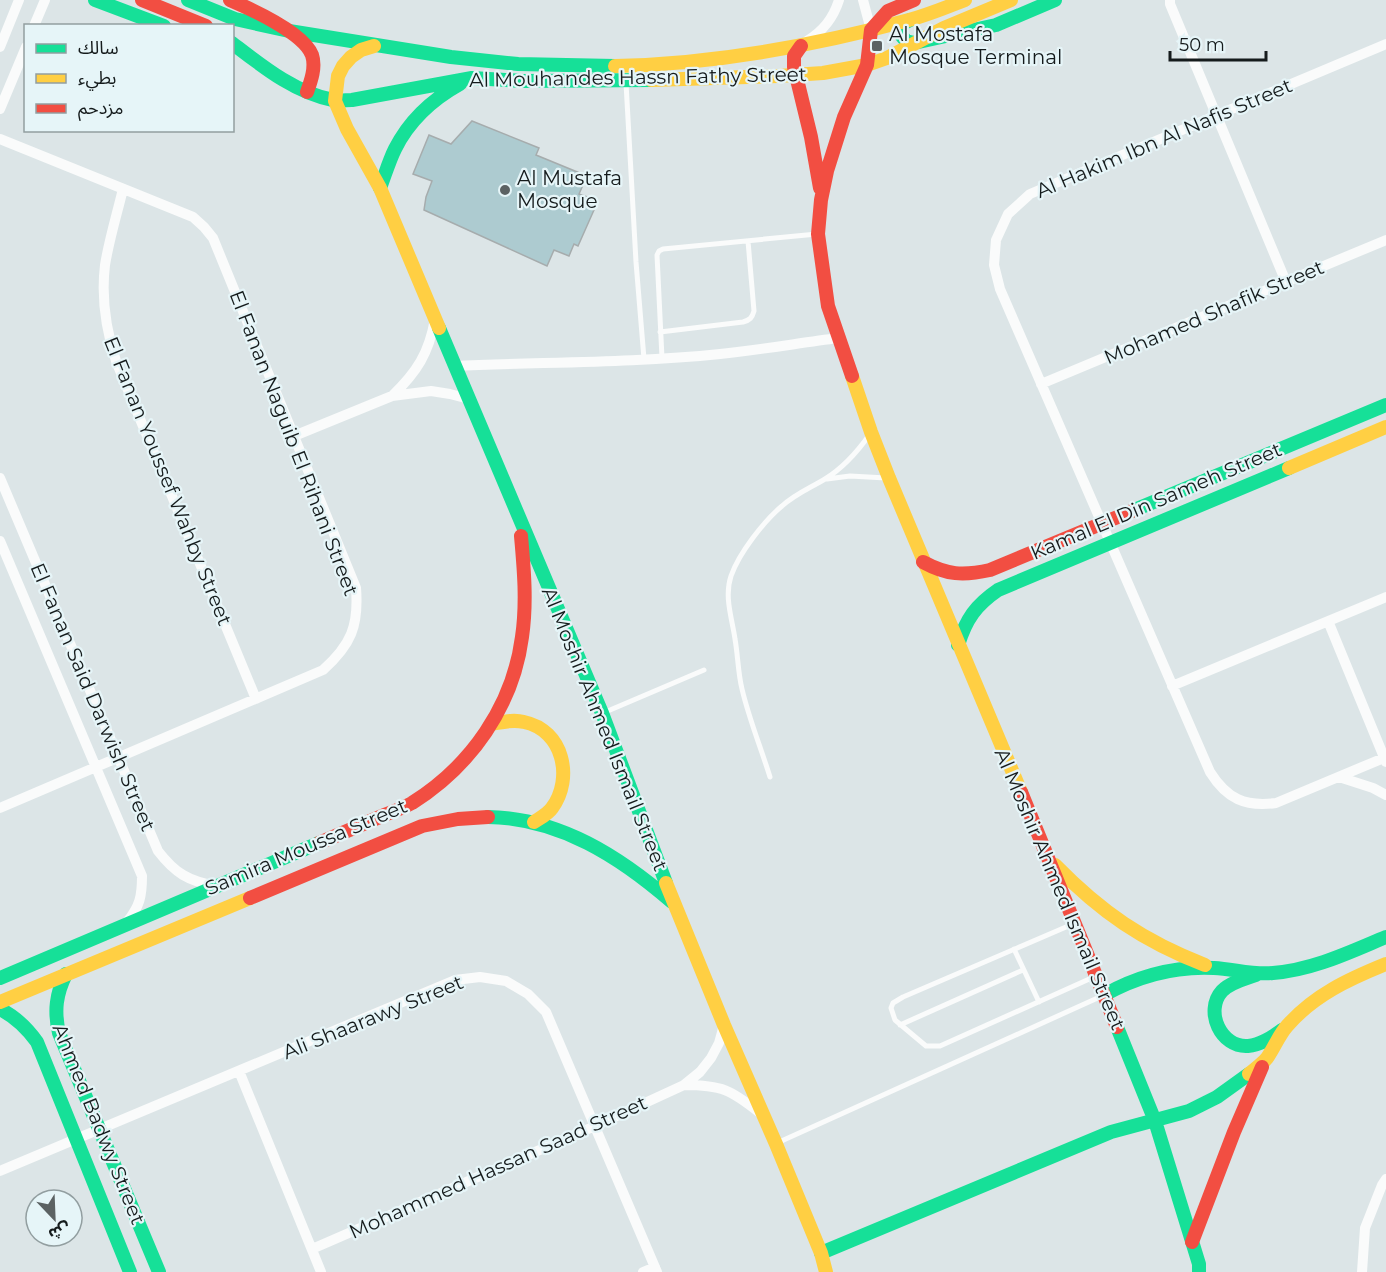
<svg xmlns="http://www.w3.org/2000/svg" width="1386" height="1272" viewBox="0 0 1386 1272" font-family="Montserrat,'Noto Sans Arabic',sans-serif">
<style>
.building{fill:#adcbd0;stroke:#a6acad;stroke-width:1.5}
.lines{fill:none;stroke-linecap:round;stroke-linejoin:round}
.lane{stroke:#fafbfb;stroke-width:5}
.street{stroke:#fafbfb;stroke-width:10}
.fast{stroke:#16e098;stroke-width:14}
.slow{stroke:#ffcf43;stroke-width:14}
.jam{stroke:#f24e42;stroke-width:14}
.poi-dot{fill:#5b6263;stroke:#e6f5f8;stroke-width:2}
.labels{text-anchor:middle;stroke-width:4.5;stroke-linejoin:round;paint-order:stroke}
.poi-label{font-size:20px;fill:#151b1c;stroke:#e6f5f8;text-anchor:start}
.street-label{font-size:20px;fill:#151b1c;stroke:#e6f5f8}
</style>
<rect width="100%" height="100%" fill="#dce5e7"/>
<path class="building" d="M 472,121 L 539,148 L 536,155 L 587,176 L 579,194 L 593,199 L 589,208 L 594,210 L 578,246 L 574,244 L 569,256 L 554,250 L 547,266 L 424,210 L 426,197 L 432,181 L 413,174 L 429,135 L 451,144 Z"/>
<g class="lines">
<path class="lane" d="M 626,83 L 636,262 L 644,359
M 660,332 L 743,322 C 750,320 752,318 754,311 L 748,241
M 662,358 L 657,255 L 659,251 L 663,249 L 817,234
M 827,479 L 850,476 L 886,478
M 603,713 L 704,670
M 770,777 C 761,748 749,719 742,689 C 738,673 738,656 735,639 C 732,618 724,597 731,576 C 739,553 764,521 782,506 C 795,494 810,488 825,479 C 843,468 858,451 870,434
M 1073,924 L 903,997 L 893,1003 L 891,1008 L 895,1020 L 926,1046 L 940,1046 L 1096,976
M 1014,949 L 1039,1002
M 900,1025 L 1023,970
M 777,1143 L 1102,996"/>
<path class="street" d="M 863,0 L 871,30
M 1170,0 L 1170,4 L 1286,282
M 34,26 L 45,0
M 807,41 C 823,31 833,19 839,0
M 1386,44 L 1030,194 L 1008,214 L 996,240 L 994,265 L 1000,289 L 1210,772 C 1227,799 1245,807 1276,803 L 1386,757
M 0,47 L 19,0
M 0,109 L 26,47
M 0,139 L 193,217 L 204,227 L 213,238 L 356,588 C 359,626 351,645 323,670 L 0,808
M 123,189 C 117,214 109,240 105,265 C 101,298 106,330 116,361 L 256,699
M 455,366 C 543,362 632,363 720,354 C 760,350 799,343 838,338
M 1041,384 L 1386,240
M 392,396 C 417,372 429,353 435,319
M 294,436 L 392,396 L 431,391 L 450,394 L 469,399
M 0,478 L 158,851 C 175,873 188,881 216,886
M 0,541 L 142,876 C 142,896 140,906 127,922
M 1328,621 L 1386,762
M 1172,686 L 1386,597
M 1339,777 L 1373,788 L 1386,795
M 239,1071 L 321,1272
M 684,1085 C 722,1085 731,1090 760,1113
M 0,1171 L 455,980 L 480,977 L 506,981 L 528,994 L 546,1012 L 657,1272
M 312,1249 L 595,1126 L 684,1085 L 700,1072 L 711,1058 L 719,1043 L 724,1025
M 643,1272 L 655,1267
M 1362,1272 L 1365,1228 L 1382,1185 L 1386,1179"/>
<path class="fast" d="M 95,0 L 164,26
M 188,0 L 235,19 L 289,31 L 451,57 L 518,64 L 615,66
M 910,20 L 902,24 L 901,35 L 906,41 L 914,43 L 996,25 L 1055,0
M 232,43 C 262,66 295,93 333,100 C 339,101 346,100 352,100 L 472,78 L 523,81 L 651,80
M 380,188 C 385,175 389,161 395,149 C 409,121 433,99 460,84
M 439,328 L 602,713 L 666,883
M 1132,511 L 1386,405
M 958,645 C 966,619 976,605 998,590 L 1289,468
M 488,817 C 560,818 620,857 672,902
M 66,974 C 56,994 54,1011 59,1033 L 159,1272
M 1256,975 C 1245,979 1231,982 1222,991 C 1204,1011 1221,1048 1248,1046 C 1261,1045 1272,1037 1282,1030
M 0,978 L 319,843
M 1104,995 C 1138,976 1175,966 1214,968 C 1234,969 1252,975 1273,973 C 1313,970 1350,952 1386,937
M 0,1009 C 16,1017 27,1028 37,1042 L 130,1272
M 1117,1027 L 1155,1121 L 1199,1264 L 1199,1272
M 821,1253 L 1111,1132 L 1189,1111 L 1217,1097 L 1249,1074"/>
<path class="slow" d="M 374,46 L 361,50 L 351,57 L 343,66 L 338,76 L 335,101 L 347,129 L 380,188 L 439,328
M 615,66 C 714,64 813,46 909,20 C 928,15 947,7 965,0
M 651,80 L 778,76 L 823,73 L 867,65 L 887,58 L 944,28 L 1011,0
M 852,376 L 871,432 L 889,478 L 1021,792
M 1289,468 L 1386,427
M 492,724 C 503,722 513,719 524,722 C 563,730 574,778 552,808 C 548,814 540,818 534,822
M 1055,865 C 1101,912 1143,941 1205,965
M 666,883 L 724,1025 L 776,1144 L 821,1253 L 826,1272
M 0,1002 L 250,898
M 1249,1074 C 1255,1069 1262,1064 1267,1058 C 1274,1048 1279,1035 1287,1026 C 1314,995 1349,979 1386,964"/>
<path class="jam" d="M 142,0 L 206,26
M 230,0 C 251,9 304,33 312,55 C 316,67 311,81 307,92
M 801,46 L 794,56 L 794,67 L 811,137 L 820,188
M 852,376 L 828,306 L 818,234 L 821,200 L 827,171 L 844,117 L 867,65 L 871,30 L 888,11 L 914,0
M 923,562 C 947,575 963,576 990,570 L 1132,511
M 1021,792 L 1117,1027
M 319,843 C 340,834 361,825 382,816 C 392,812 403,808 412,803 C 471,766 513,706 522,637 C 527,603 524,569 521,536
M 250,898 L 422,826 L 458,819 L 488,817
M 1192,1242 L 1234,1132 L 1262,1067"/>
</g>
<g class="poi-dot">
<rect x="871" y="40" width="12" height="12" rx="3"/>
<circle cx="505" cy="190" r="6"/>
</g>
<g class="labels">
<g class="poi-label">
<text x="889" y="41">Al Mostafa<tspan x="889" dy="23">Mosque Terminal</tspan></text>
<text x="517" y="185">Al Mustafa<tspan x="517" dy="23">Mosque</tspan></text>
</g>
<g class="street-label">
<text transform="translate(638 77) rotate(-1)" y="7">Al Mouhandes Hassn Fathy Street</text>
<text transform="translate(1164 138) rotate(-23)" y="7">Al Hakim Ibn Al Nafis Street</text>
<text transform="translate(1214 312) rotate(-23)" y="7">Mohamed Shafik Street</text>
<text transform="translate(294 443) rotate(69)" y="7">El Fanan Naguib El Rihani Street</text>
<text transform="translate(168 481) rotate(68)" y="7">El Fanan Youssef Wahby Street</text>
<text transform="translate(1156 501) rotate(-23)" y="7">Kamal El Din Sameh Street</text>
<text transform="translate(93 697) rotate(67)" y="7">El Fanan Said Darwish Street</text>
<text transform="translate(605 729) rotate(68)" y="7">Al Moshir Ahmed Ismail Street</text>
<text transform="translate(306 847) rotate(-23)" y="7">Samira Moussa Street</text>
<text transform="translate(1060 889) rotate(67)" y="7">Al Moshir Ahmed Ismail Street</text>
<text transform="translate(373 1017) rotate(-22)" y="7">Ali Shaarawy Street</text>
<text transform="translate(99 1124) rotate(68)" y="7">Ahmed Badwy Street</text>
<text transform="translate(498 1167) rotate(-24)" y="7">Mohammed Hassan Saad Street</text>
</g>
</g>
<rect x="24" y="24" width="210" height="108" fill="#e6f5f8" stroke="#929ea0" stroke-width="1.5"/>
<rect x="36" y="44" width="30" height="9" fill="#16e098" stroke="#929ea0" stroke-width="1.5"/>
<text x="78" y="54" font-size="18" fill="#151b1c">سالك</text>
<rect x="36" y="74" width="30" height="9" fill="#ffcf43" stroke="#929ea0" stroke-width="1.5"/>
<text x="78" y="84" font-size="18" fill="#151b1c">بطيء</text>
<rect x="36" y="104" width="30" height="9" fill="#f24e42" stroke="#929ea0" stroke-width="1.5"/>
<text x="78" y="114" font-size="18" fill="#151b1c">مزدحم</text>
<g transform="translate(54 1218) rotate(157)"><circle r="28" fill="#e6f5f8" stroke="#929ea0" stroke-width="1.5"/>
<path d="M0-4.5L10 22L0 15L-10 22Z" fill="#5b6263"/>
<text y="-9" font-size="16" font-weight="bold" text-anchor="middle" fill="#151b1c">ش</text>
</g>
<path d="M1170 51v9h96v-9" fill="none" stroke="#151b1c" stroke-width="3"/>
<text x="1179" y="51" font-size="18" fill="#151b1c" stroke="#e6f5f8" stroke-width="4.5" paint-order="stroke">50 m</text>
</svg>
